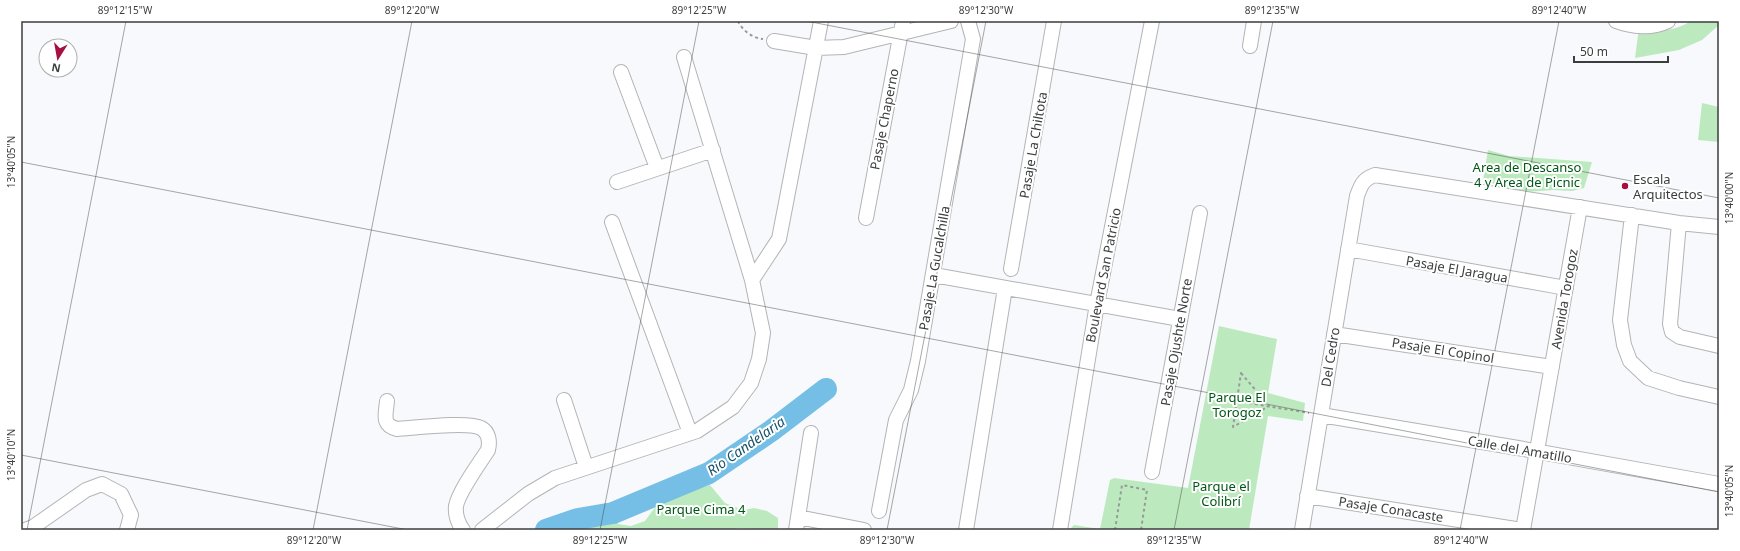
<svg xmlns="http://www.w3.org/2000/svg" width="1740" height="551" viewBox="0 0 1740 551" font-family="'Noto Sans',sans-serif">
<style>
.green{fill:#bceabe}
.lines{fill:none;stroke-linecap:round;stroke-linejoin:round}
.river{stroke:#75bfe6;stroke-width:22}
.minor-casing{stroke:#b3b4b6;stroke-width:16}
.path{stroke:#999a9c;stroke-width:2;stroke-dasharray:3 3;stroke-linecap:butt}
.minor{stroke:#fff;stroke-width:14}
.ticks{fill:none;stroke:#3c3d3e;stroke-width:1;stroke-opacity:0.45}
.poi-dot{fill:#a70f41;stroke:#fff;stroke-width:1.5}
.labels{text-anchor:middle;stroke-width:4;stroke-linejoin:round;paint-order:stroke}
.street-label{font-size:13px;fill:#3c3d3e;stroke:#fff}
.park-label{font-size:13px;fill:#005715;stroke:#fff}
.poi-label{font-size:13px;fill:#3c3d3e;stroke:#fff;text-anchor:start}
.water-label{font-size:14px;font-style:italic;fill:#17526d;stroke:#fff}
.neatline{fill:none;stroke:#3c3d3e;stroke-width:1.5}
.ticks-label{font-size:10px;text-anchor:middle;fill:#3c3d3e}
</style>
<rect width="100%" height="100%" fill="#f8f9fc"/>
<path class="green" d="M 1691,21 L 1719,21 L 1719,25 L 1702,40 L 1679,50 L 1635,58 L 1639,28 C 1659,31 1674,32 1691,21 Z
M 1702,103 L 1719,107 L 1719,142 L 1698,140 Z
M 1488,150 L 1509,156 L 1592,162 L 1584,188 L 1572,191 L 1554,190 L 1525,192 L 1483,181 Z
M 1219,326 L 1277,339 L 1268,393 L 1305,403 L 1303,421 L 1268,416 L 1249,530 L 1069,530 L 1074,525 L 1100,529 L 1110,480 L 1114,478 L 1188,488 Z
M 710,485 L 725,503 L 743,510 L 754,508 L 767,511 L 778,518 L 778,530 L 737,528 L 734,530 L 571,530 L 568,521 L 590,517 L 592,523 L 613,513 L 618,524 L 631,526 L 645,521 L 656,506 L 679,494 Z"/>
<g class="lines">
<path class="river" d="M 546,530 L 578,519 L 613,513 L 709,473 L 771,431 L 826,389"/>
<g class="minor-casing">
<path id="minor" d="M 1616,21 C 1632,27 1652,29 1668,21
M 774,41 L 816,48 L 844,47 L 951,21
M 1250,46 L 1254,21
M 621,72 L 657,168
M 617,182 L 713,150
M 1632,215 L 1620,320 L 1624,345 L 1630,361 L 1648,378 L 1679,388 L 1719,397
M 866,218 L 903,21
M 612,222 L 690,433
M 1679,223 L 1670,324 L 1672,332 L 1680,337 L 1719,346
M 1348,249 L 1566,288
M 1011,269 L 1054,21
M 934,275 L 1180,319
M 752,280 L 779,239 L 821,21
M 1334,334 L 1552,367
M 564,400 L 586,467
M 387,401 C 386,414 381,425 397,429 C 414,428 468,421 481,428 C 489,432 490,442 488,450 C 479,464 459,491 456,506 C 455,514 458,524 463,530
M 1321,415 L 1518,448 L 1719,484
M 1152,472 L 1200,213
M 1307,496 L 1522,530
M 879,511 L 896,420 L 911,390 L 918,361 L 973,39 L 968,21
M 798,517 L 864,530
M 25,530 L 33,527 L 86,490 L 102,484 L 121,494 L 131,515 L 127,530
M 482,530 L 528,494 L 555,478 L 697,431 L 733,407 L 751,383 L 759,359 L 763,333 L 752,280 L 684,57
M 796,530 L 811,433
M 966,530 L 1005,288
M 1060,530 L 1097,304 L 1152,21
M 1302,530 L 1357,196 C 1361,185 1363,179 1375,175 L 1679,223 L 1719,227
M 1523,530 L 1580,207"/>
</g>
<path class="path" d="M 738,21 C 742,30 752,38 763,39
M 1241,373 L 1269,406 L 1233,427 Z
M 1237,401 L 1309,413
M 1115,530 L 1122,485 L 1147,490 L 1141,530"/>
<use href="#minor" class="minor"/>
</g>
<path class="ticks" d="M 806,21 L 1719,198M 21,162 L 1719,492M 21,455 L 408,530M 27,530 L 126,21M 313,530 L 412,21M 600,530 L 699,21M 887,530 L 986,21M 1174,530 L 1273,21M 1460,530 L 1559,21"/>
<circle class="poi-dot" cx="1625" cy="186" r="4"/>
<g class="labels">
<g class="street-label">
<text transform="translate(884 119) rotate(-79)" y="5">Pasaje Chaperno</text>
<text transform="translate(1033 145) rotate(-80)" y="5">Pasaje La Chiltota</text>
<text transform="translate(934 268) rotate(-80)" y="5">Pasaje La Gucalchilla</text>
<text transform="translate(1457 269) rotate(10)" y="5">Pasaje El Jaragua</text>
<text transform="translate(1103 275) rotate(-79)" y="5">Boulevard San Patricio</text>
<text transform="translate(1564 299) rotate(-80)" y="5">Avenida Torogoz</text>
<text transform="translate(1176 342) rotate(-80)" y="5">Pasaje Ojushte Norte</text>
<text transform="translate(1443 350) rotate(9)" y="5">Pasaje El Copinol</text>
<text transform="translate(1330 357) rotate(-81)" y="5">Del Cedro</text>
<text transform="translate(1520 449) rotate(10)" y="5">Calle del Amatillo</text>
<text transform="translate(1391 509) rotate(9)" y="5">Pasaje Conacaste</text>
</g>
<g class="park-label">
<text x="1527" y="172">Area de Descanso<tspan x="1527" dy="15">4 y Area de Picnic</tspan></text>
<text x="1237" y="402">Parque El<tspan x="1237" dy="15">Torogoz</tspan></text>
<text x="1221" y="491">Parque el<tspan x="1221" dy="15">Colibrí</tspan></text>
<text x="701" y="514">Parque Cima 4</text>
</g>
<g class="poi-label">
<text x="1633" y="184">Escala<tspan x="1633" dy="15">Arquitectos</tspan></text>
</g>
<g class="water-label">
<text transform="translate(746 446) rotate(-35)" y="5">Rio Candelaria</text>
</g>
</g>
<rect width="1740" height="551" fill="none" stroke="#ffffff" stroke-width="44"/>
<g transform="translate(58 58) rotate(191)"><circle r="19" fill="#ffffff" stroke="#b1b1b2"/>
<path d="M0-3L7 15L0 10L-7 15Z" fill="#a70f41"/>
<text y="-6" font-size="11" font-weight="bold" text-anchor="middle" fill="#3c3d3e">N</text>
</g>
<path d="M1574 56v6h94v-6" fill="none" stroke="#3c3d3e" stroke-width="2"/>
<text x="1580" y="56" font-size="12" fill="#3c3d3e" stroke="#ffffff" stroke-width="3" paint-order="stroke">50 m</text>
<rect x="22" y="22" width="1696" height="507" class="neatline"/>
<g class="ticks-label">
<text x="125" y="14">89°12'15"W</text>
<text x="412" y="14">89°12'20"W</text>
<text x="699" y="14">89°12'25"W</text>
<text x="986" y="14">89°12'30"W</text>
<text x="1272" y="14">89°12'35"W</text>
<text x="1559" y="14">89°12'40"W</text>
<text transform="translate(11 162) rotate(-90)" y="4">13°40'05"N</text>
<text transform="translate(1729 198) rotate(-90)" y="4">13°40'00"N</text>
<text transform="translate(11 455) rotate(-90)" y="4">13°40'10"N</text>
<text transform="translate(1729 491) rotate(-90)" y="4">13°40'05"N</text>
<text x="314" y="544">89°12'20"W</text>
<text x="600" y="544">89°12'25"W</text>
<text x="887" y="544">89°12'30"W</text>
<text x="1174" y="544">89°12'35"W</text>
<text x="1461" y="544">89°12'40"W</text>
</g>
</svg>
